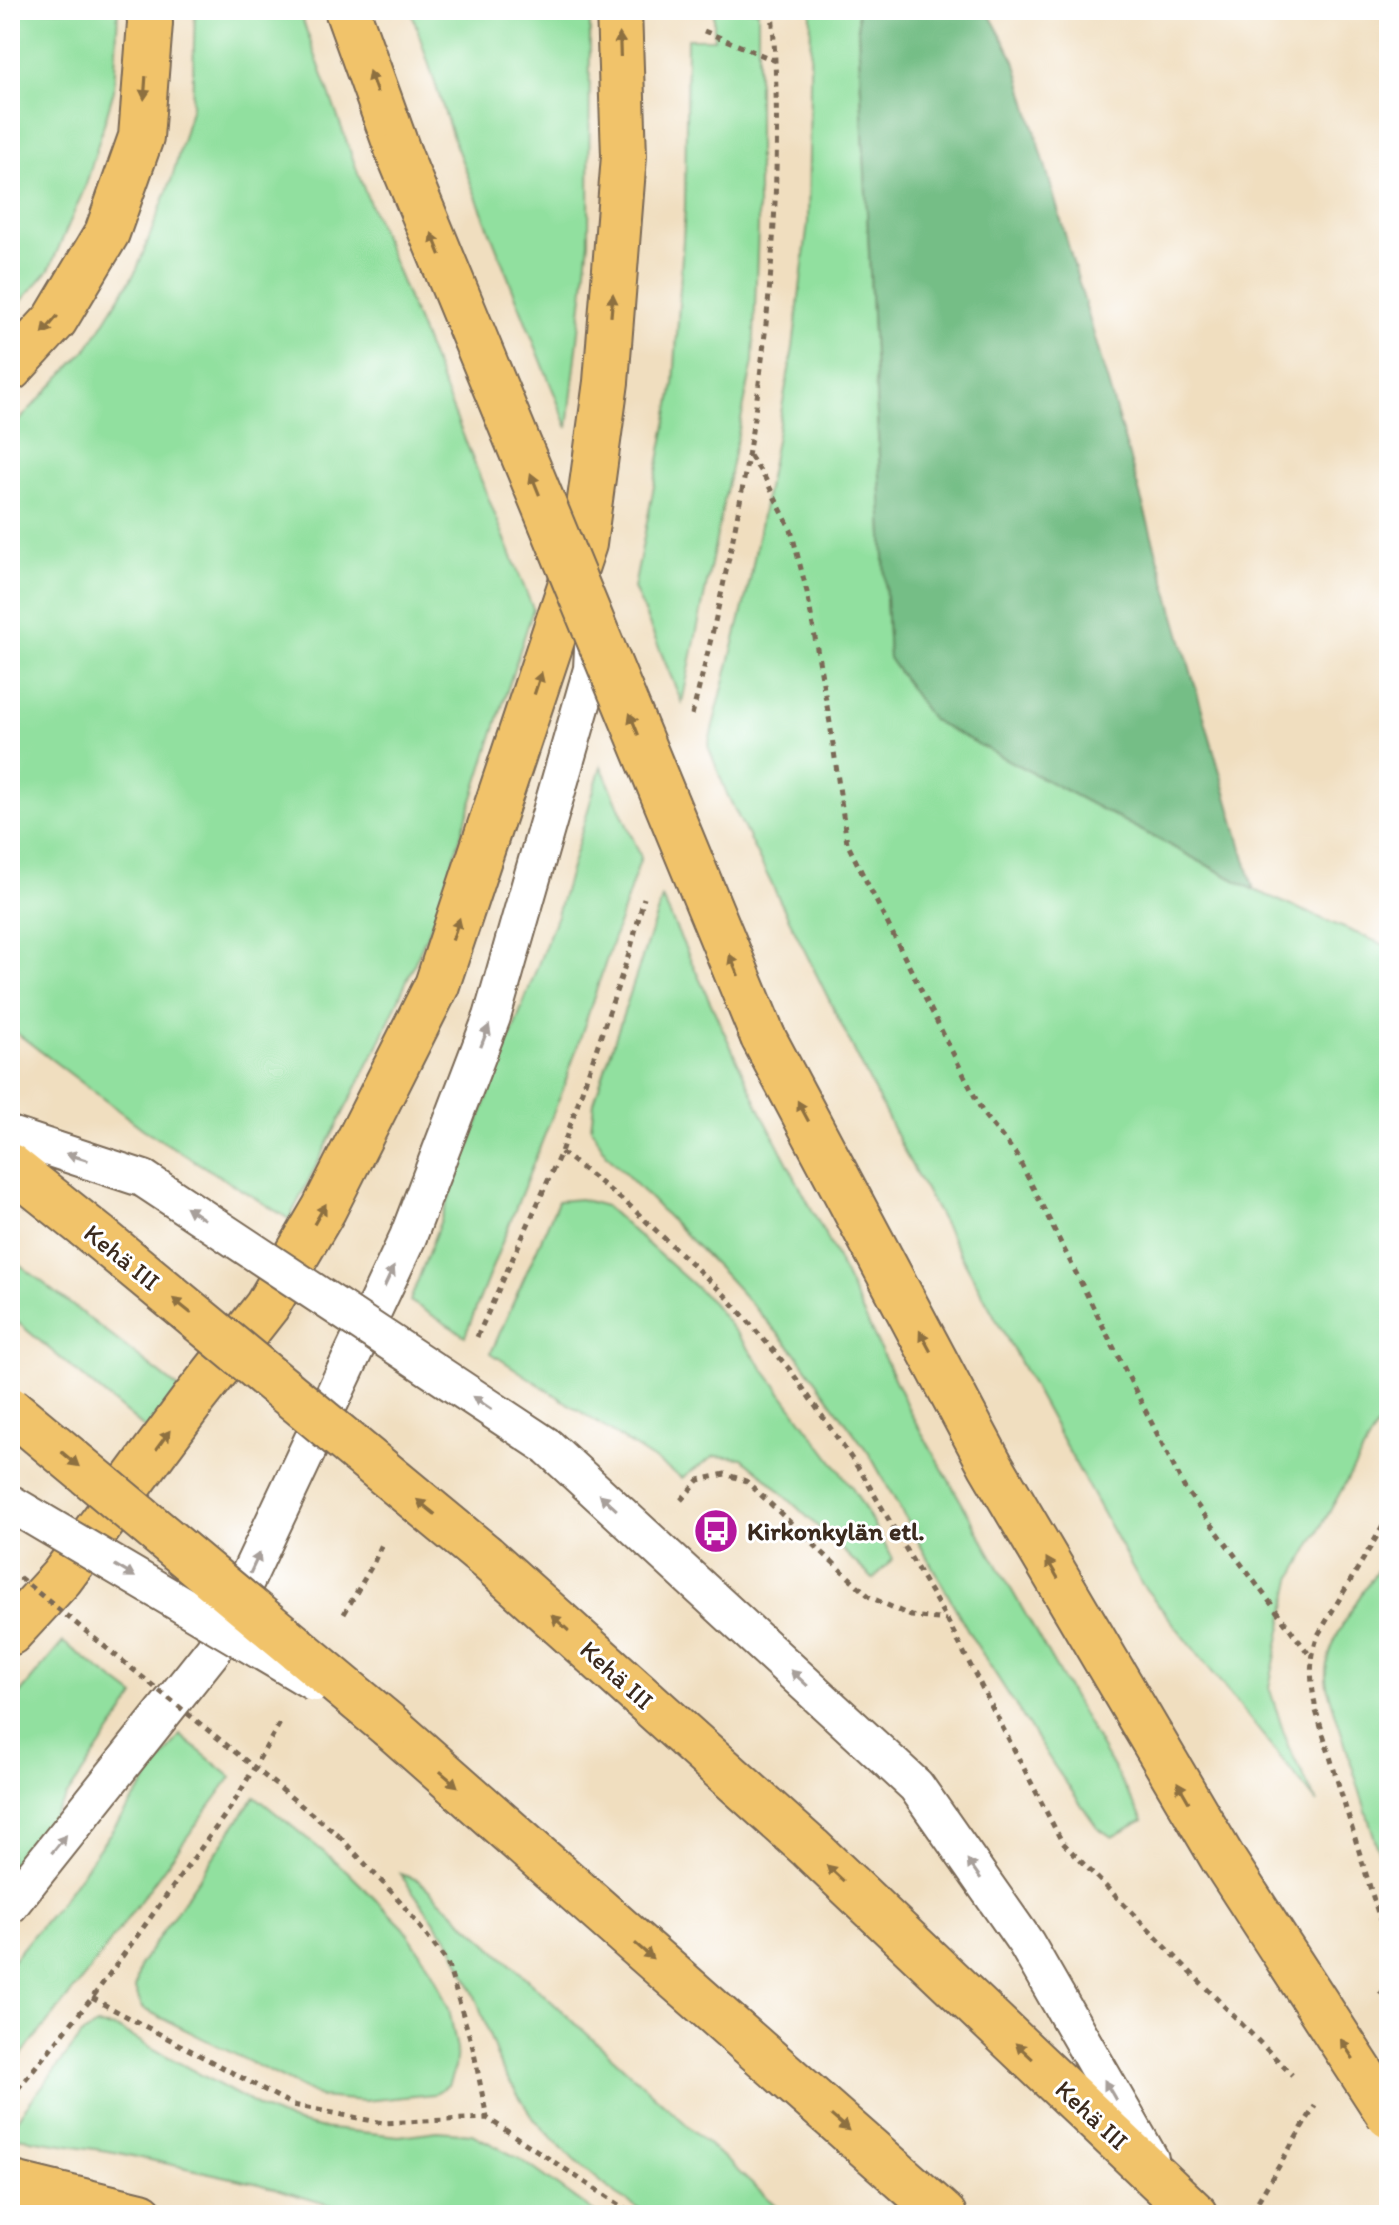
<svg xmlns="http://www.w3.org/2000/svg" width="1399" height="2225" viewBox="0 0 1399 2225" font-family="Itim,sans-serif">
<style>
.green{fill:#91e09f;stroke:#66855e;stroke-width:2}
.forest{fill:#74be86;stroke:#587452;stroke-width:2}
.lines{fill:none;stroke-linecap:round;stroke-linejoin:round}
.service-casing{stroke:#7a6956;stroke-width:40}
.trunk-casing{stroke:#7a6956;stroke-width:48}
.motorway-casing{stroke:#7a6956;stroke-width:48}
.path{stroke:#7a6956;stroke-width:5;stroke-dasharray:6 6;stroke-linecap:butt}
.service{stroke:#fff;stroke-width:36}
.trunk{stroke:#f1c36a;stroke-width:44}
.motorway{stroke:#f1c36a;stroke-width:44}
.service-bridge-casing{stroke:#7a6956;stroke-width:40;stroke-linecap:butt}
.trunk-bridge-casing{stroke:#7a6956;stroke-width:48;stroke-linecap:butt}
.motorway-bridge-casing{stroke:#7a6956;stroke-width:48;stroke-linecap:butt}
.path-bridge{stroke:#7a6956;stroke-width:5;stroke-dasharray:6 6;stroke-linecap:butt}
.service-bridge{stroke:#fff;stroke-width:36}
.trunk-bridge{stroke:#f1c36a;stroke-width:44}
.motorway-bridge{stroke:#f1c36a;stroke-width:44}
.oneway{fill:#8d6f40}
.oneway2{fill:#a79f9a}
.labels{text-anchor:middle;stroke-width:6;stroke-linejoin:round;paint-order:stroke}
.street-label{font-size:26px;fill:#3b2a1e;stroke:#fff}
.poi-label{font-size:26px;font-weight:bold;fill:#3b2a1e;stroke:#fff;text-anchor:start}
</style>
<rect width="100%" height="100%" fill="#fff"/>
<filter id="ink" filterUnits="userSpaceOnUse"><feTurbulence type="fractalNoise" baseFrequency=".0125" numOctaves="2"/><feDisplacementMap in="SourceGraphic" scale="16" xChannelSelector="R" yChannelSelector="G"/><feConvolveMatrix kernelMatrix="1 2 1 2 8 2 1 2 1" color-interpolation-filters="sRGB"/></filter>
<filter id="wash" filterUnits="userSpaceOnUse"><feTurbulence type="fractalNoise" baseFrequency=".006" numOctaves="4" result="noise"/><feDisplacementMap in="SourceGraphic" scale="32" xChannelSelector="R" yChannelSelector="G"/><feGaussianBlur stdDeviation="1.8" result="paint"/><feColorMatrix in="noise" values="0 0 0 0 0 0 0 0 0 0 0 0 0 0 0 0 0 1.4 0 .05"/><feComposite in="paint" operator="in"/></filter>
<g filter="url(#wash)">
<rect width="100%" height="100%" fill="#f0debf"/>
<path class="green" d="M 10,10 L 118,10 L 114,90 L 86,185 L 49,270 L 10,314 Z
M 195,10 L 299,10 L 362,184 L 533,609 L 435,917 L 380,1041 L 289,1219 L 143,1129 L 10,1028 L 10,430 L 88,348 L 137,269 L 172,178 L 192,106 Z
M 411,10 L 590,10 L 589,242 L 568,428 L 454,141 Z
M 714,10 L 758,10 L 758,227 L 753,362 L 682,703 L 634,588 L 674,384 L 685,207 L 687,39 L 714,39 Z
M 811,10 L 857,10 L 889,658 L 933,720 L 1254,890 L 1389,947 L 1389,1405 L 1292,1579 L 1269,1687 L 1288,1746 L 1317,1803 L 1141,1583 L 907,1157 L 727,794 L 708,746 L 750,580 L 793,348 L 808,222 Z
M 601,766 L 641,857 L 564,1086 L 465,1336 L 410,1301 L 557,915 Z
M 662,898 L 763,1116 L 833,1250 L 911,1414 L 1143,1820 L 1112,1837 L 1097,1827 L 1055,1767 L 971,1636 L 870,1455 L 795,1352 L 723,1273 L 607,1155 L 591,1128 L 594,1102 Z
M 580,1199 L 605,1206 L 709,1299 L 742,1340 L 854,1490 L 893,1559 L 873,1579 L 764,1476 L 742,1458 L 715,1456 L 682,1478 L 491,1353 L 558,1201 Z
M 10,1257 L 181,1390 L 149,1432 L 10,1316 Z
M 1389,1552 L 1389,1884 L 1330,1696 C 1328,1690 1326,1683 1326,1677 C 1324,1641 1370,1583 1389,1552 Z
M 63,1642 L 135,1696 L 43,1831 L 10,1870 L 10,1705 Z
M 180,1735 L 231,1777 L 86,1975 L 10,2069 L 10,1963 L 63,1899 Z
M 255,1796 L 347,1871 L 404,1928 L 431,1969 L 449,2009 L 457,2049 L 455,2068 L 448,2085 L 434,2094 L 364,2101 L 320,2097 L 142,2008 L 135,1989 L 140,1965 Z
M 400,1874 L 418,1880 L 786,2215 L 650,2215 L 614,2193 L 567,2153 L 534,2119 L 501,2068 L 478,2003 L 452,1945 Z
M 97,2026 L 116,2028 L 263,2109 L 293,2122 L 320,2128 L 399,2136 L 438,2131 L 472,2134 L 522,2160 L 598,2215 L 364,2215 L 255,2183 L 114,2152 L 10,2136 L 19,2116 L 83,2034 Z"/>
<path class="forest" d="M 857,10 L 987,10 L 1015,61 L 1254,890 L 932,720 L 889,658 Z"/>
</g>
<g filter="url(#ink)">
<g class="lines">
<g class="service-casing">
<path id="service" d="M 10,1135 L 144,1179
M 547,1446 L 916,1786 L 1026,1943 L 1150,2159
M 10,1905 L 214,1649 L 408,1237 L 492,1017 L 592,669 L 594,627"/>
</g>
<g class="trunk-casing">
<path id="trunk" d="M 10,1166 L 99,1237
M 486,1557 L 810,1848 L 1196,2215
M 391,1727 L 944,2215"/>
</g>
<g class="motorway-casing">
<path id="motorway" d="M 347,10 L 399,154
M 10,369 L 55,320 L 107,233 L 141,137 L 150,23 L 149,10
M 763,1037 L 990,1464 L 1223,1859
M 10,1633 L 61,1578 L 193,1400 L 267,1306 L 324,1209 L 437,985 L 584,544 L 606,382 L 624,156 L 619,10
M 10,2183 L 141,2215"/>
</g>
<path class="path" d="M 704,31 L 776,61
M 750,456 L 765,478 L 791,530 L 807,592 L 830,723 L 847,843 L 984,1115 L 1016,1154 L 1185,1489 L 1311,1657
M 692,715 C 752,485 790,248 772,10
M 561,1152 L 630,1206 L 728,1298 L 791,1371 L 863,1475 L 947,1620 L 1062,1842 L 1292,2075
M 477,1337 L 561,1152 L 630,951 L 644,898
M 681,1500 L 699,1480 L 725,1474 L 746,1481 L 870,1597 L 911,1616 L 946,1620
M 1389,1516 L 1318,1635 C 1308,1665 1311,1680 1316,1711 L 1389,1949
M 344,1614 L 373,1564 L 383,1542
M 339,1836 L 400,1901 L 447,1962 L 473,2048 L 487,2118
M 1380,1995 L 1389,1983
M 92,1998 L 293,2105 L 383,2123 L 487,2118 L 635,2215
M 10,2098 L 92,1998 L 233,1804 L 280,1723
M 1252,2211 L 1315,2106"/>
<use href="#service" class="service"/>
<use href="#trunk" class="trunk"/>
<use href="#motorway" class="motorway"/>
<g class="service-bridge-casing">
<path id="service-bridge" d="M 144,1179 L 547,1446
M 10,1503 L 315,1683"/>
</g>
<g class="trunk-bridge-casing">
<path id="trunk-bridge" d="M 99,1237 L 486,1557
M 10,1409 L 391,1727"/>
</g>
<g class="motorway-bridge-casing">
<path id="motorway-bridge" d="M 399,154 L 763,1037
M 1223,1859 L 1389,2115"/>
</g>
<path class="path-bridge" d="M 10,1570 L 339,1836"/>
<use href="#service-bridge" class="service-bridge"/>
<use href="#trunk-bridge" class="trunk-bridge"/>
<use href="#motorway-bridge" class="motorway-bridge"/>
</g>
<defs><path id="oneway-solid" d="M-6-.8H1V-3.2L6.5 0L1 3.2V.8H-6Z" transform="scale(2)"/></defs>
<g class="oneway">
<use href="#oneway-solid" transform="translate(620 45) rotate(-92)"/>
<use href="#oneway-solid" transform="translate(373 82) rotate(-110)"/>
<use href="#oneway-solid" transform="translate(145 88) rotate(94)"/>
<use href="#oneway-solid" transform="translate(436 244) rotate(-112)"/>
<use href="#oneway-solid" transform="translate(612 305) rotate(-85)"/>
<use href="#oneway-solid" transform="translate(50 325) rotate(130)"/>
<use href="#oneway-solid" transform="translate(535 484) rotate(-112)"/>
<use href="#oneway-solid" transform="translate(538 683) rotate(-72)"/>
<use href="#oneway-solid" transform="translate(634 724) rotate(-112)"/>
<use href="#oneway-solid" transform="translate(456 929) rotate(-72)"/>
<use href="#oneway-solid" transform="translate(734 965) rotate(-112)"/>
<use href="#oneway-solid" transform="translate(803 1111) rotate(-118)"/>
<use href="#oneway-solid" transform="translate(320 1214) rotate(-60)"/>
<use href="#oneway-solid" transform="translate(182 1306) rotate(-141)"/>
<use href="#oneway-solid" transform="translate(925 1341) rotate(-118)"/>
<use href="#oneway-solid" transform="translate(163 1440) rotate(-54)"/>
<use href="#oneway-solid" transform="translate(70 1459) rotate(40)"/>
<use href="#oneway-solid" transform="translate(426 1507) rotate(-141)"/>
<use href="#oneway-solid" transform="translate(1052 1568) rotate(-120)"/>
<use href="#oneway-solid" transform="translate(560 1623) rotate(-138)"/>
<use href="#oneway-solid" transform="translate(449 1779) rotate(41)"/>
<use href="#oneway-solid" transform="translate(1183 1792) rotate(-120)"/>
<use href="#oneway-solid" transform="translate(835 1873) rotate(-137)"/>
<use href="#oneway-solid" transform="translate(644 1951) rotate(41)"/>
<use href="#oneway-solid" transform="translate(1347 2049) rotate(-123)"/>
<use href="#oneway-solid" transform="translate(1024 2051) rotate(-137)"/>
<use href="#oneway-solid" transform="translate(840 2123) rotate(41)"/>
</g>
<g class="oneway2">
<use href="#oneway-solid" transform="translate(485 1036) rotate(-69)"/>
<use href="#oneway-solid" transform="translate(77 1157) rotate(-162)"/>
<use href="#oneway-solid" transform="translate(195 1213) rotate(-146)"/>
<use href="#oneway-solid" transform="translate(389 1277) rotate(-65)"/>
<use href="#oneway-solid" transform="translate(482 1403) rotate(-146)"/>
<use href="#oneway-solid" transform="translate(608 1502) rotate(-137)"/>
<use href="#oneway-solid" transform="translate(255 1563) rotate(-65)"/>
<use href="#oneway-solid" transform="translate(125 1571) rotate(31)"/>
<use href="#oneway-solid" transform="translate(799 1678) rotate(-137)"/>
<use href="#oneway-solid" transform="translate(59 1844) rotate(-51)"/>
<use href="#oneway-solid" transform="translate(974 1869) rotate(-125)"/>
<use href="#oneway-solid" transform="translate(1110 2090) rotate(-120)"/>
</g>
</g>
<defs>
<g id="bus-disc" transform="scale(2.3)"><circle r="9.5" fill="#b5179e" stroke="#fff"/><path d="M-5-6H5V4H4V6H2V4H-2V6H-4V4H-5ZM-3.5-4V0h7V-4ZM-3.5 1.2v1.5H-2V1.2ZM2 1.2v1.5H3.5V1.2Z" fill="#fff"/></g>
</defs>
<g fill-rule="evenodd">
<use href="#bus-disc" x="716" y="1531"/>
</g>
<g class="labels">
<g class="street-label">
<text transform="translate(122 1257) rotate(39)" y="9">Kehä III</text>
<text transform="translate(617 1675) rotate(42)" y="9">Kehä III</text>
<text transform="translate(1092 2115) rotate(43)" y="9">Kehä III</text>
</g>
<g class="poi-label">
<text x="747" y="1540">Kirkonkylän etl.</text>
</g>
</g>
<rect width="1399" height="2225" fill="none" stroke="#fff" stroke-width="40"/>
</svg>
